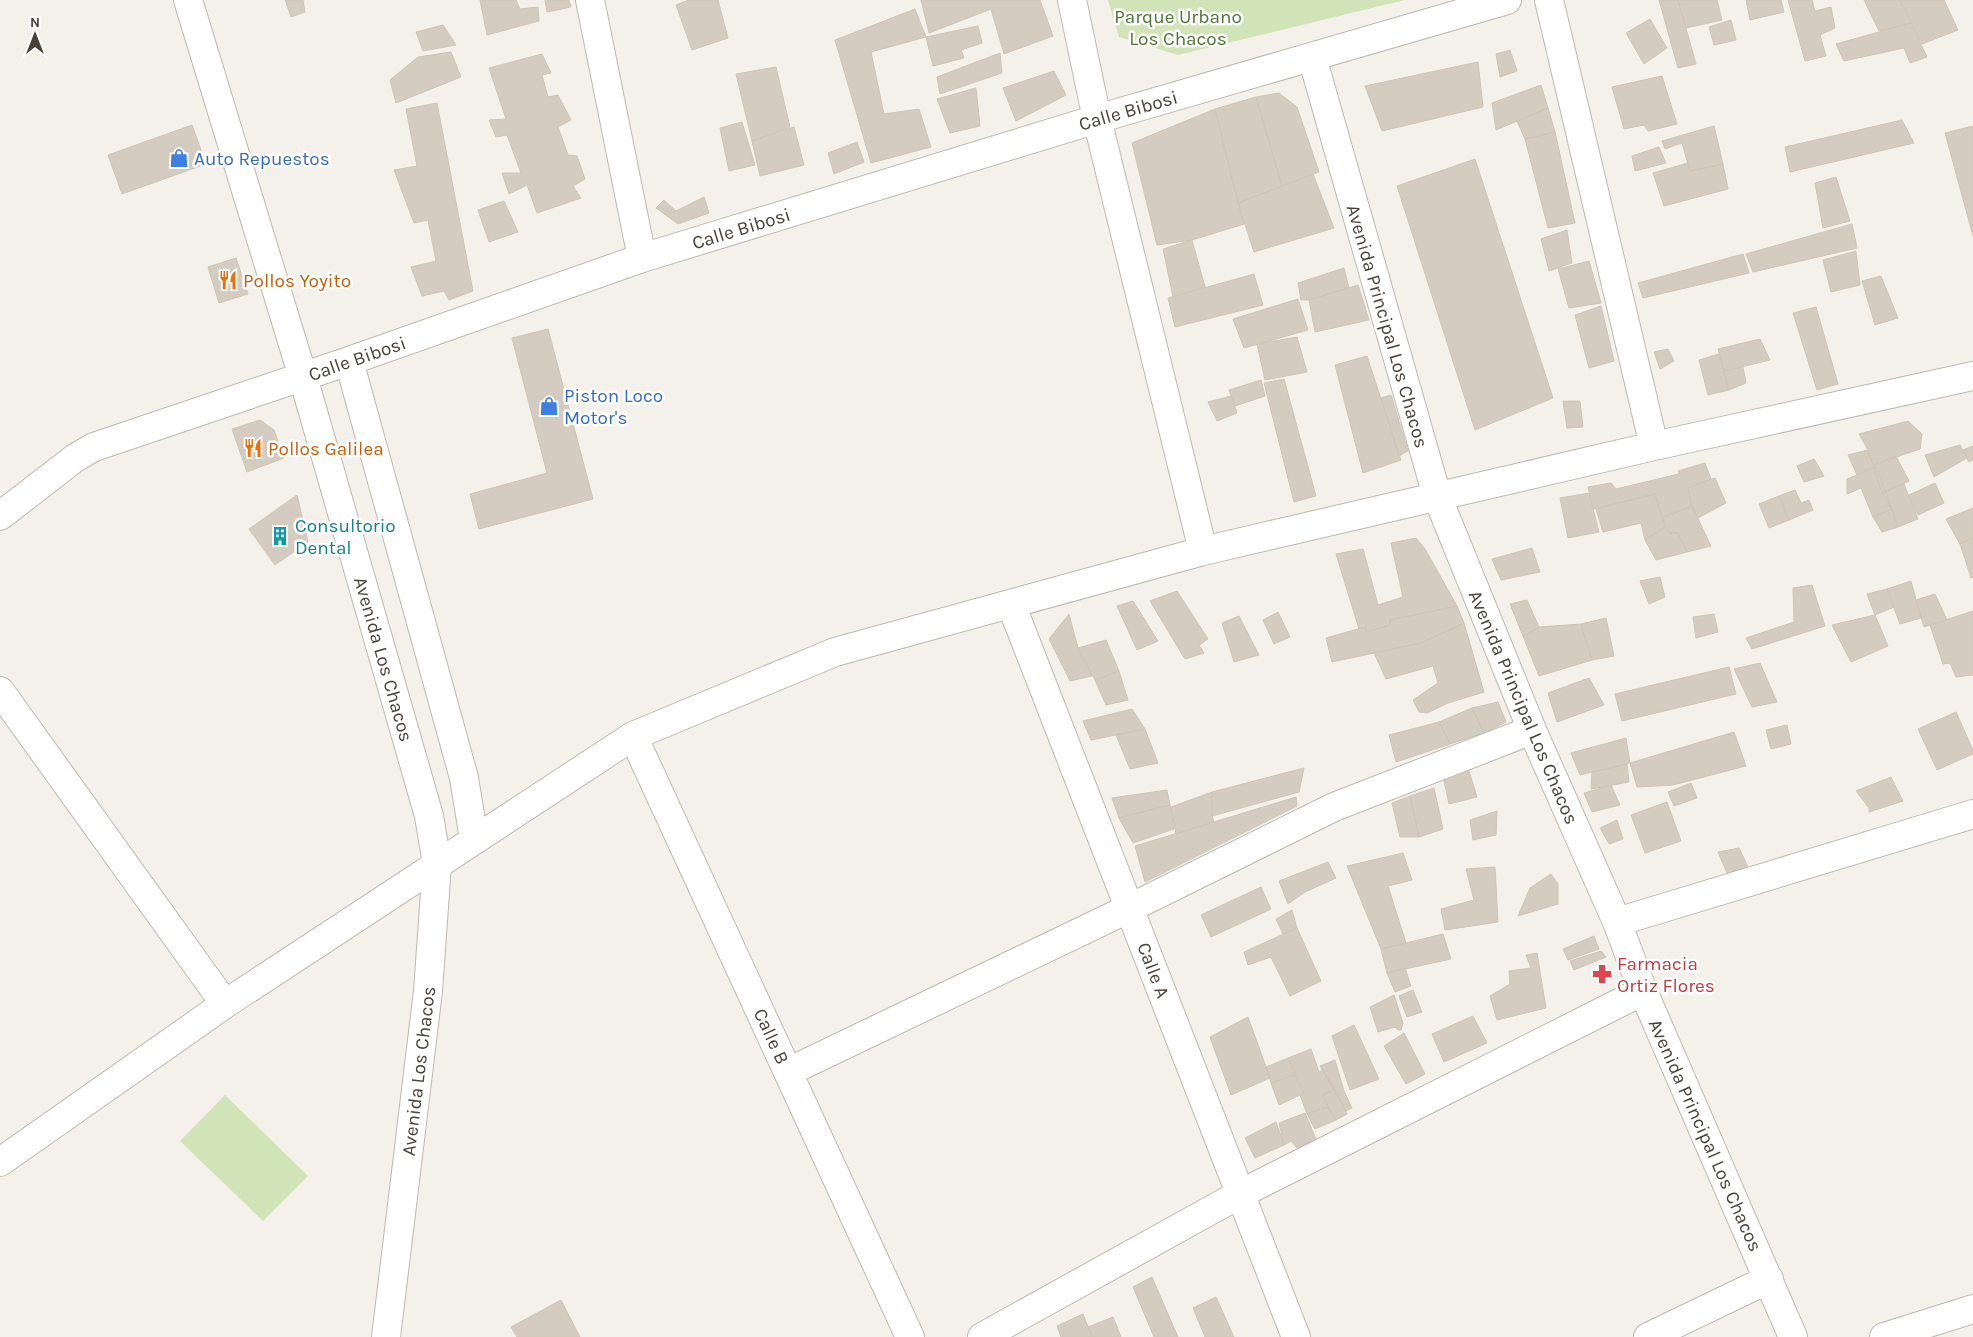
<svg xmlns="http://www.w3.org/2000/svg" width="1973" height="1337" viewBox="0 0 1973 1337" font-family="Karla,sans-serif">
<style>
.green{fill:#d1e4b7}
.building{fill:#d5ccc1;stroke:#cfc4b5}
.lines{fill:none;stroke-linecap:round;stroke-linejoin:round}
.minor-casing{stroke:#bfb8ae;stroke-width:30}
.tertiary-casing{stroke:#bfb8ae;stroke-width:30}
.minor{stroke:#fff;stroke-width:28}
.tertiary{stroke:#fff;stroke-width:28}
.labels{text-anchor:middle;stroke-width:5;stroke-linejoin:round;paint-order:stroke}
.park-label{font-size:19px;fill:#4c7531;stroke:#fff}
.street-label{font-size:19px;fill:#474139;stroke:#fff}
.shop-label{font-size:19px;fill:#366cbe;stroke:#fff;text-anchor:start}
.food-label{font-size:19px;fill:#c56008;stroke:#fff;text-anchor:start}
.culture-label{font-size:19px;fill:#0d838f;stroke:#fff;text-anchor:start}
.health-label{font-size:19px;fill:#be3a42;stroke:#fff;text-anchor:start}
</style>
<rect width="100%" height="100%" fill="#f4f1eb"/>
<path class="green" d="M 1108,0 L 1405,0 L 1178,55 L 1119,37 Z
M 225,1095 L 308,1176 L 263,1221 L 180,1141 Z"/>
<path class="building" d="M 285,0 L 303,0 L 305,12 L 291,17 Z
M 480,0 L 516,0 L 520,9 L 538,7 L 539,21 L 487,35 Z
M 545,0 L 569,0 L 571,7 L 547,12 Z
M 689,0 L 718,0 L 728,38 L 692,50 L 676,5 Z
M 921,0 L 1040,0 L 1053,36 L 1004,54 L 991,9 L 929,33 Z
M 1659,0 L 1678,0 L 1696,64 L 1678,68 Z
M 1678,0 L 1717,0 L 1722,20 L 1686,28 Z
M 1746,0 L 1781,0 L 1784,12 L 1750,20 Z
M 1788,0 L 1812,0 L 1815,11 L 1831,7 L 1835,28 L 1820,35 L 1826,56 L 1805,61 Z
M 1864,0 L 1900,0 L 1911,23 L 1879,31 Z
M 1900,0 L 1944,0 L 1958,30 L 1922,44 Z
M 915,9 L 926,37 L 871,52 L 884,114 L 919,109 L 931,147 L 871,163 L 835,40 Z
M 1650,19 L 1667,48 L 1644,64 L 1626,33 Z
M 1731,20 L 1736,40 L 1714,45 L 1709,27 Z
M 1911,23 L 1927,57 L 1910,63 L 1904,48 L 1844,61 L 1836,44 Z
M 443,25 L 456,45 L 423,51 L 416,32 Z
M 978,26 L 982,43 L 961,50 L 964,58 L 933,66 L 926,37 Z
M 1510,50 L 1517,71 L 1500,77 L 1496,54 Z
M 451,52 L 461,77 L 396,103 L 390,80 L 418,57 Z
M 1000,53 L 1002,73 L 940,94 L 937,77 Z
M 542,54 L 551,73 L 542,75 L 548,97 L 558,95 L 571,120 L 558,127 L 568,155 L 577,156 L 585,179 L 573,186 L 581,198 L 537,213 L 527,185 L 509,194 L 502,173 L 521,173 L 507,135 L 496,137 L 489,120 L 506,119 L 489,68 Z
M 1478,62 L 1483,107 L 1382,131 L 1365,86 Z
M 776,67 L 790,127 L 752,141 L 736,74 Z
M 1054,71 L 1066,95 L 1016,121 L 1003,88 Z
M 1662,76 L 1677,124 L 1648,131 L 1644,125 L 1624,129 L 1612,87 Z
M 1541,85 L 1548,108 L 1496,130 L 1492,103 Z
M 976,88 L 980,126 L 950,133 L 937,99 Z
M 1279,93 L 1297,107 L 1319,172 L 1282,186 L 1256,97 Z
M 1256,97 L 1282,186 L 1238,203 L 1215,109 Z
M 437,103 L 473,291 L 449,300 L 444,291 L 422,296 L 411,267 L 436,261 L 428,220 L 414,223 L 394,170 L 417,166 L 406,109 Z
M 1548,108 L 1555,132 L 1525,139 L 1517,121 Z
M 1215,109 L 1244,224 L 1192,240 L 1157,245 L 1132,143 Z
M 1902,120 L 1914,143 L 1790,172 L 1785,147 Z
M 742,122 L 755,165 L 729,171 L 720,128 Z
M 192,125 L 206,164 L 122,194 L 108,155 Z
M 1714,126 L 1723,164 L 1690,171 L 1682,143 L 1665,149 L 1662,141 Z
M 1973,126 L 1973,236 L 1945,133 Z
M 794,127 L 804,165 L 760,176 L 752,141 Z
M 1555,132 L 1575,223 L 1548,228 L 1525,139 Z
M 857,142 L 864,162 L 834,174 L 828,153 Z
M 1659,147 L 1666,163 L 1635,171 L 1632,156 Z
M 1475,159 L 1553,398 L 1475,430 L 1397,186 Z
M 1688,163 L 1690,171 L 1723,164 L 1728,189 L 1664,206 L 1653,173 Z
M 1313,174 L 1334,228 L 1254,252 L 1238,203 Z
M 1836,177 L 1850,221 L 1823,228 L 1815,183 Z
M 704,197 L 709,213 L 678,224 L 656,208 L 664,200 L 676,211 Z
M 504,201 L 518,232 L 489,242 L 478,210 Z
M 1852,224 L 1857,248 L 1753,272 L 1746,254 Z
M 1567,230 L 1572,263 L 1549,271 L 1541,239 Z
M 1192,240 L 1205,287 L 1173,297 L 1163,249 Z
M 1856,251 L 1860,285 L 1831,292 L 1823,260 Z
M 1743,254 L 1749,273 L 1643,298 L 1638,283 Z
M 236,258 L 248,294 L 219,303 L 208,267 Z
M 1589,261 L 1601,303 L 1569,308 L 1558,269 Z
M 1344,268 L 1349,288 L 1309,300 L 1301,300 L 1298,283 Z
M 1254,274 L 1263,305 L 1175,327 L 1168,298 Z
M 1881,276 L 1898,318 L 1875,325 L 1862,281 Z
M 1358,285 L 1369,320 L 1315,332 L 1309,300 Z
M 1298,299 L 1308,330 L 1244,348 L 1233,319 Z
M 1601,306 L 1614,361 L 1589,368 L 1575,315 Z
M 1816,307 L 1838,384 L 1817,390 L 1793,313 Z
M 548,329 L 593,499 L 479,529 L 470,494 L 547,473 L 512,338 Z
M 1297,337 L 1307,372 L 1265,380 L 1257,344 Z
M 1760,339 L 1770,360 L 1724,371 L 1718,349 Z
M 1668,349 L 1674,361 L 1660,369 L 1654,352 Z
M 1719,354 L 1729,390 L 1708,395 L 1699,360 Z
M 1367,356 L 1401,460 L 1363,473 L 1335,365 Z
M 1743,367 L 1746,383 L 1729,390 L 1724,371 Z
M 1284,379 L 1316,496 L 1294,502 L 1264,383 Z
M 1261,380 L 1265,396 L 1235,406 L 1229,390 Z
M 1391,395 L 1408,451 L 1399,456 L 1381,398 Z
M 1231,396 L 1237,413 L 1217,421 L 1208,402 Z
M 1563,401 L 1580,401 L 1583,427 L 1567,428 Z
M 260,420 L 274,430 L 284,458 L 247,472 L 232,429 Z
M 1908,421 L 1922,434 L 1920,449 L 1873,465 L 1868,450 L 1859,434 Z
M 1960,445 L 1967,458 L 1934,477 L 1925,455 Z
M 1973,446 L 1973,460 L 1969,462 L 1963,450 Z
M 1868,450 L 1873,465 L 1876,467 L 1857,475 L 1848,455 Z
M 1896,456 L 1909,481 L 1882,493 L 1873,465 Z
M 1814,459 L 1824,476 L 1804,482 L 1797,466 Z
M 1705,463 L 1711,479 L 1688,488 L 1692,506 L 1662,518 L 1655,494 L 1593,509 L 1588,487 L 1611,483 L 1616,489 L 1679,474 L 1678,471 Z
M 1876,467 L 1892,509 L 1873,517 L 1861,488 L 1847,494 L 1847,479 Z
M 1715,478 L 1726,503 L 1698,518 L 1692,506 L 1688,488 Z
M 1935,483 L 1944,503 L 1918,515 L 1909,495 Z
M 1904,484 L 1918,519 L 1898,527 L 1892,509 L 1882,493 Z
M 1795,490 L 1801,503 L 1809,500 L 1813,510 L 1789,520 L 1779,496 Z
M 1589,493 L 1599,532 L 1568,538 L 1560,498 Z
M 1655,494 L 1665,527 L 1645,540 L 1641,523 L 1603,532 L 1596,509 Z
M 297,495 L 308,542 L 275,565 L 249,529 Z
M 1779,496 L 1789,520 L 1769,528 L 1759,504 Z
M 1692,506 L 1711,546 L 1687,552 L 1678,533 L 1669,533 L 1662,518 Z
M 1973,508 L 1973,538 L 1960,544 L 1946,519 Z
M 1892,509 L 1898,527 L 1882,532 L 1873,517 Z
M 1665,527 L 1669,533 L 1678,533 L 1687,552 L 1656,560 L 1645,540 Z
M 1416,538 L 1425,549 L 1457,606 L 1390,620 L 1390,625 L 1367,632 L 1365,627 L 1359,629 L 1336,554 L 1363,549 L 1378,605 L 1403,597 L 1391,543 Z
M 1973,538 L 1973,577 L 1971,578 L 1960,544 Z
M 1532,548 L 1540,572 L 1501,580 L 1492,559 Z
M 1660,577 L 1665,597 L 1649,604 L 1640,581 Z
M 1911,581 L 1921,618 L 1900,624 L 1887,589 Z
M 1812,585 L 1825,626 L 1752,649 L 1746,638 L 1794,622 L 1793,588 Z
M 1887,589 L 1894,607 L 1875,615 L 1867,594 Z
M 1177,591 L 1208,639 L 1199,645 L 1204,653 L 1185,659 L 1150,601 Z
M 1935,594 L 1947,620 L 1924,627 L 1916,600 Z
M 1527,600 L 1539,627 L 1523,636 L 1510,604 Z
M 1133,601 L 1158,641 L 1137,650 L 1117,606 Z
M 1457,606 L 1464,623 L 1421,643 L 1332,662 L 1326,638 L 1365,627 L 1367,632 L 1390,625 L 1390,620 Z
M 1973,611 L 1973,675 L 1956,677 L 1950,663 L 1943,664 L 1930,625 Z
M 1278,612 L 1290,637 L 1274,644 L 1263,620 Z
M 1069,614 L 1078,648 L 1092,676 L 1070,681 L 1049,639 Z
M 1714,614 L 1718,632 L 1696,638 L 1693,617 Z
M 1875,615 L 1888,646 L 1851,662 L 1832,625 Z
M 1239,616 L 1259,655 L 1234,662 L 1222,623 Z
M 1606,618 L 1614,656 L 1592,660 L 1581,624 Z
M 1464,623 L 1484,692 L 1448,703 L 1427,713 L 1419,712 L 1413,700 L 1438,683 L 1433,666 L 1386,679 L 1374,653 L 1421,643 Z
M 1581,624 L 1592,660 L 1539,676 L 1523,636 L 1539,627 Z
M 1106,640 L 1119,671 L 1095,680 L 1078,648 Z
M 1760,663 L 1777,702 L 1752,707 L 1734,669 Z
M 1729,667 L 1736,694 L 1622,721 L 1615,694 Z
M 1119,671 L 1128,700 L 1106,705 L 1095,680 Z
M 1589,678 L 1604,705 L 1557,722 L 1548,693 Z
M 1498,702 L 1506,722 L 1484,733 L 1472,708 Z
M 1472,708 L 1484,733 L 1450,744 L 1439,722 Z
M 1132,709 L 1145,729 L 1091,740 L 1083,721 Z
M 1956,712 L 1973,750 L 1973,754 L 1937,770 L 1918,729 Z
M 1439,722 L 1450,744 L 1396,762 L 1389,735 Z
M 1787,725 L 1791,744 L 1771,749 L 1766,730 Z
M 1145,729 L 1158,763 L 1130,769 L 1116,735 Z
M 1734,732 L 1746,766 L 1673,785 L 1637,787 L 1630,763 Z
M 1626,738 L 1630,763 L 1580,775 L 1571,753 Z
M 1627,764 L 1629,782 L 1591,789 L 1592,772 Z
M 1304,768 L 1299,792 L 1212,816 L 1212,792 Z
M 1469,771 L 1477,797 L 1449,804 L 1444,781 Z
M 1891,777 L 1903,801 L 1869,812 L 1869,808 L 1856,791 Z
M 1691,783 L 1697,798 L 1674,806 L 1668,792 Z
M 1611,785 L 1620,805 L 1592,812 L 1584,793 Z
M 1434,788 L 1443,829 L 1419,837 L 1410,796 Z
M 1167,790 L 1170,805 L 1119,818 L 1112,798 Z
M 1212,792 L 1212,816 L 1214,822 L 1176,834 L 1171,807 Z
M 1410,796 L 1419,837 L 1400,837 L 1392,803 Z
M 1296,797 L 1297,806 L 1145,882 L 1135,846 Z
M 1667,802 L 1681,841 L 1645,853 L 1631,815 Z
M 1170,805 L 1174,829 L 1133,843 L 1119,818 Z
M 1497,811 L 1496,835 L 1473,840 L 1470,820 Z
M 1617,820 L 1623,839 L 1609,844 L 1600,828 Z
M 1739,848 L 1748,867 L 1727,873 L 1718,852 Z
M 1403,853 L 1412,880 L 1388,886 L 1406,943 L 1381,949 L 1347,866 Z
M 1328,862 L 1336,878 L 1305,892 L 1288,904 L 1279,881 Z
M 1495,867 L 1498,922 L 1445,930 L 1441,909 L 1474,900 L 1466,869 Z
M 1551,874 L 1558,884 L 1558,904 L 1518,916 L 1530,888 Z
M 1261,887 L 1271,909 L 1211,937 L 1201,915 Z
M 1292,910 L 1297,928 L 1283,934 L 1276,919 Z
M 1297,928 L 1321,981 L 1290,996 L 1271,957 L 1248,965 L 1244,952 Z
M 1443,934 L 1451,959 L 1387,973 L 1381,949 Z
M 1594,936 L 1599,949 L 1568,960 L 1563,949 Z
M 1601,951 L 1606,957 L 1574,970 L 1570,961 Z
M 1537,953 L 1546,1008 L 1497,1020 L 1490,996 L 1510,984 L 1509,971 L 1531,968 L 1526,955 Z
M 1405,968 L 1411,986 L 1395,992 L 1387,973 Z
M 1413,990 L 1422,1012 L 1407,1017 L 1399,996 Z
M 1394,995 L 1403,1023 L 1401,1030 L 1398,1030 L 1395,1027 L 1378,1032 L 1370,1007 Z
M 1473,1016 L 1487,1043 L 1444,1062 L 1432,1034 Z
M 1248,1017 L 1270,1078 L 1231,1095 L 1210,1037 Z
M 1354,1025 L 1379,1079 L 1350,1090 L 1332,1036 Z
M 1404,1033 L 1425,1074 L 1406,1084 L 1384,1046 Z
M 1311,1049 L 1319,1072 L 1323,1070 L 1335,1090 L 1323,1094 L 1328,1107 L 1307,1114 L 1300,1095 L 1304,1093 L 1288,1058 Z
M 1288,1058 L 1295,1075 L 1271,1083 L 1266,1067 Z
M 1335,1060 L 1344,1091 L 1352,1108 L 1346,1111 L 1320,1066 Z
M 1295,1075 L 1304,1093 L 1279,1105 L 1271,1083 Z
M 1335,1090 L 1347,1114 L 1336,1120 L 1328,1107 L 1323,1094 Z
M 1328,1107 L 1336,1120 L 1315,1129 L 1307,1114 Z
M 1305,1113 L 1316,1139 L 1297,1148 L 1291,1141 L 1284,1145 L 1279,1123 Z
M 1276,1122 L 1284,1145 L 1255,1158 L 1245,1138 Z
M 1152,1277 L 1178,1337 L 1154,1337 L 1133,1287 Z
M 1216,1297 L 1234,1337 L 1205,1337 L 1193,1308 Z
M 561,1300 L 580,1337 L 517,1337 L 511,1327 Z
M 1083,1314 L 1092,1337 L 1061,1337 L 1057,1326 Z
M 1113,1317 L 1121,1337 L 1093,1337 L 1088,1327 Z"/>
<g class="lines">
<g class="minor-casing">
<path id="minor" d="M 590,0 L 642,258
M 1072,0 L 1097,119 L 1203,551
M 1549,0 L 1654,446
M 1312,57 L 1437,496 L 1532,730 L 1617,922 L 1643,991 L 1793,1337
M 349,361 L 464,778 L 474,839
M 0,516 L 75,458 L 94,447 L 349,361 L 642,258 L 1097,119 L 1507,0
M 1011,604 L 1296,1337
M 0,691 L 225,1004
M 633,736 L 910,1337
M 1617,922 L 1973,814
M 788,1072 L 1130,908 L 1334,807 L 1532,730
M 0,1162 L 225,1004 L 633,736 L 835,652 L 1203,551 L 1654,446 L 1973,376
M 982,1337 L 1240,1194 L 1643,991
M 1648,1337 L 1769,1279
M 1884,1337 L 1973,1309"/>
</g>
<g class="tertiary-casing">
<path id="tertiary" d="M 188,0 L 303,377 L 429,816 L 437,864 L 428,991 L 386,1337"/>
</g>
<use href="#minor" class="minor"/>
<use href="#tertiary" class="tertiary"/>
</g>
<defs>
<g id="shop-bare" transform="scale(1.5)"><path d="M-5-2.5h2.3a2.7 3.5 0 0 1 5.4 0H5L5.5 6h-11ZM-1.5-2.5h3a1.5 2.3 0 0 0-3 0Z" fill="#3f7fe0" stroke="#fff" stroke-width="2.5" paint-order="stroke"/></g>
<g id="restaurant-bare" transform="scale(1.5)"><path d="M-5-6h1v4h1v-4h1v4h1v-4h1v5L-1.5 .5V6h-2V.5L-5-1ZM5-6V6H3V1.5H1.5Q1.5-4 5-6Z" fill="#e8710a" stroke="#fff" stroke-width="2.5" paint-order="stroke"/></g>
<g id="building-bare" transform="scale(1.5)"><path d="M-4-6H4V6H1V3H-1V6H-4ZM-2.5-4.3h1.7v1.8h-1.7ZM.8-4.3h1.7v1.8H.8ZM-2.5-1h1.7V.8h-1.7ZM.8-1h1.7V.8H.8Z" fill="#0f9aa8" stroke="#fff" stroke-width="2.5" paint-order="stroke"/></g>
<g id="pharmacy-bare" transform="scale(1.5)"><path d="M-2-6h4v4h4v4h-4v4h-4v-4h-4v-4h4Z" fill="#e0444e" stroke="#fff" stroke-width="2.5" paint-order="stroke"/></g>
</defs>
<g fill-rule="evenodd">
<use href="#shop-bare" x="179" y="158"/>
<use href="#restaurant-bare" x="228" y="280"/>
<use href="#shop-bare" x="549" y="406"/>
<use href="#restaurant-bare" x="253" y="448"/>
<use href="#building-bare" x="280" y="536"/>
<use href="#pharmacy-bare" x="1602" y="974"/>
</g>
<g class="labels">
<g class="park-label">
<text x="1178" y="23">Parque Urbano<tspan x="1178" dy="22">Los Chacos</tspan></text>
</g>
<g class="street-label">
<text transform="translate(1128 110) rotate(-16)" y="7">Calle Bibosi</text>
<text transform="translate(741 228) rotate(-17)" y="7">Calle Bibosi</text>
<text transform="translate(1388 326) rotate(74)" y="7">Avenida Principal Los Chacos</text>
<text transform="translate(357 358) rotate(-19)" y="7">Calle Bibosi</text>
<text transform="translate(384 659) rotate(74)" y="7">Avenida Los Chacos</text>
<text transform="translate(1524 707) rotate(67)" y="7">Avenida Principal Los Chacos</text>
<text transform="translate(1154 970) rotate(69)" y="7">Calle A</text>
<text transform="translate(772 1036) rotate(65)" y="7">Calle B</text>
<text transform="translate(418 1071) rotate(-83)" y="7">Avenida Los Chacos</text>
<text transform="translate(1706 1135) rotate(66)" y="7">Avenida Principal Los Chacos</text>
</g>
<g class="shop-label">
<text x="194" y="165">Auto Repuestos</text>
<text x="564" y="402">Piston Loco<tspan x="564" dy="22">Motor's</tspan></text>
</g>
<g class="food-label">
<text x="243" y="287">Pollos Yoyito</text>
<text x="268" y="455">Pollos Galilea</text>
</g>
<g class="culture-label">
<text x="295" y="532">Consultorio<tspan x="295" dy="22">Dental</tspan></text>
</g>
<g class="health-label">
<text x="1617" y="970">Farmacia<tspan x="1617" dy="22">Ortiz Flores</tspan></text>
</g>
</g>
<g transform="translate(35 35)" stroke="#ffffff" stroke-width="4" paint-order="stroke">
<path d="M0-4L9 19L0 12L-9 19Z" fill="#474139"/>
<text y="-8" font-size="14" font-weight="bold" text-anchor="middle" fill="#474139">N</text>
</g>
</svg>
